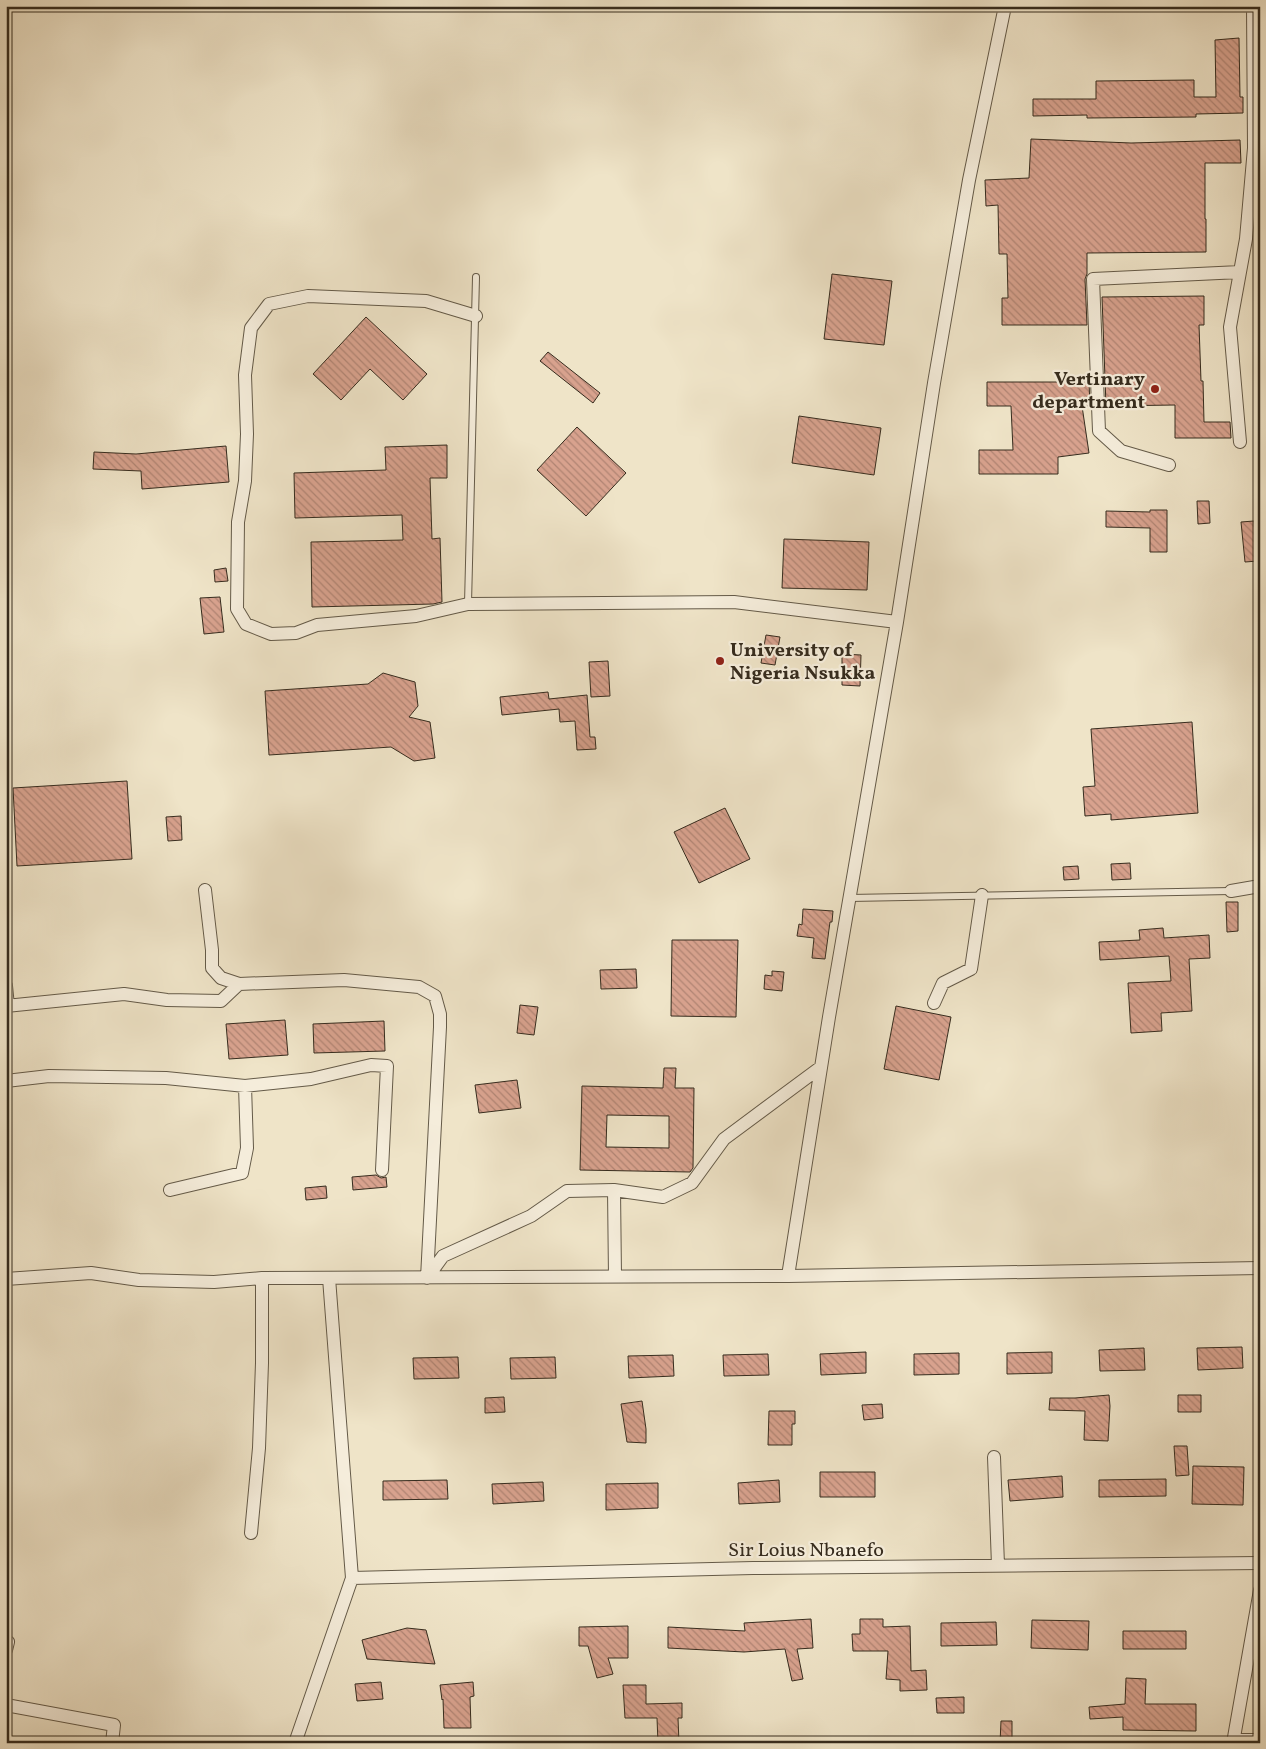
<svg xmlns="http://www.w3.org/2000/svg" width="1266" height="1749" viewBox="0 0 1266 1749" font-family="Vollkorn,serif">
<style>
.building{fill:url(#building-back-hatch);stroke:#362c1e;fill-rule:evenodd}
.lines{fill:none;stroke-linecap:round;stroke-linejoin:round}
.lane-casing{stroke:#645a48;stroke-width:8}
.street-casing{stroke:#645a48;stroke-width:14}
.lane{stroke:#f5eddb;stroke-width:6}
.street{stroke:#f5eddb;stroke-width:12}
.poi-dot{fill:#8f2418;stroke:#f5eddb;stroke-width:2}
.labels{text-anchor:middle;stroke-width:4.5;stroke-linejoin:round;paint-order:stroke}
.poi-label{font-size:20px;font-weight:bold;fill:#362c1e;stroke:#f5eddb;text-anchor:end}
.street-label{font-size:20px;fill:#362c1e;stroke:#f5eddb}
</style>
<defs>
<pattern id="building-back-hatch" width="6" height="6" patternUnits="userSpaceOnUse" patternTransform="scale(1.25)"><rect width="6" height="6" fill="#d8a28e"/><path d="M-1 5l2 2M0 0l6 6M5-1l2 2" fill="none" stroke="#b08473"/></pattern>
</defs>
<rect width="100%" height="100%" fill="#efe4c8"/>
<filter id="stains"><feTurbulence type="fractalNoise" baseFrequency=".004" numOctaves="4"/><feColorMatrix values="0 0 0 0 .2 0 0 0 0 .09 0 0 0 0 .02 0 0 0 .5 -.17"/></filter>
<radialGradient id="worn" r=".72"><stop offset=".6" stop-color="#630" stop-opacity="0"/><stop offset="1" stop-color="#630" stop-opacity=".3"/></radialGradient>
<path class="building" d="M 1239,38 L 1240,97 L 1243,97 L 1243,113 L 1196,114 L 1196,117 L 1087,118 L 1087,115 L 1033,116 L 1033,99 L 1096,99 L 1096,81 L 1194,80 L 1194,97 L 1216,97 L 1215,40 Z
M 1031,139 L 1131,143 L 1240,140 L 1241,163 L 1205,163 L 1205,219 L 1206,219 L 1206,252 L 1087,253 L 1087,274 L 1085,279 L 1087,325 L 1002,325 L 1002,298 L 1008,298 L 1007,254 L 999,254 L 998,205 L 986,206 L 985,180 L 1029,178 Z
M 832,274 L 892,281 L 884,345 L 824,339 Z
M 1204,296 L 1204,325 L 1199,325 L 1201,381 L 1203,381 L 1204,422 L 1230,422 L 1231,438 L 1175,438 L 1175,405 L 1106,406 L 1102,297 Z
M 366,317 L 427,374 L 403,400 L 370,369 L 341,400 L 313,374 Z
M 548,352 L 600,393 L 593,403 L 540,361 Z
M 987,382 L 1089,382 L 1090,406 L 1082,406 L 1089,453 L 1058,457 L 1058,474 L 979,474 L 979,450 L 1013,450 L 1011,406 L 987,406 Z
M 799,416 L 881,428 L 874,475 L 792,463 Z
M 577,427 L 626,473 L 586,516 L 537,470 Z
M 447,445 L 447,478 L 430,478 L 432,539 L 440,538 L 442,602 L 433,604 L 312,607 L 311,542 L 403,540 L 402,515 L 295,518 L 294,473 L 386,470 L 385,447 Z
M 226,446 L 229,482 L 142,489 L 141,471 L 93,469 L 94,452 L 136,454 Z
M 1197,501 L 1209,501 L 1210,523 L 1198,524 Z
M 1150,510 L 1167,510 L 1167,552 L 1150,552 L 1150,528 L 1106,527 L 1106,511 L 1150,512 Z
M 1254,521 L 1258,561 L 1245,562 L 1241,522 Z
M 784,539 L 869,542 L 867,590 L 782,588 Z
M 226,568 L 228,581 L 215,582 L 214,570 Z
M 220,597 L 224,632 L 204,634 L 200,598 Z
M 766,635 L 780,637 L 775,665 L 761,663 Z
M 842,654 L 861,655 L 860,686 L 842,685 Z
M 608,661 L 610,696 L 591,697 L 589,662 Z
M 383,673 L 415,682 L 418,706 L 409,717 L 430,722 L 435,758 L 414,761 L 391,747 L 269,755 L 265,691 L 368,684 Z
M 548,692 L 549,699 L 587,695 L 590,737 L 595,737 L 596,749 L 577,750 L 575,721 L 560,722 L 559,709 L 502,715 L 500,697 Z
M 1192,722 L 1198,813 L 1111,820 L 1111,814 L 1085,816 L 1083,787 L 1095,786 L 1091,729 Z
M 127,781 L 132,859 L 17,866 L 13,788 Z
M 725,808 L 750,859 L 699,883 L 674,832 Z
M 181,816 L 182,840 L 168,841 L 166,817 Z
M 1130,863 L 1131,879 L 1112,880 L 1111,864 Z
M 1078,866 L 1079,879 L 1064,880 L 1063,867 Z
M 1226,902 L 1238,902 L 1238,931 L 1227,932 Z
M 803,909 L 833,911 L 832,922 L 830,922 L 825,959 L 812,958 L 814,938 L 797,936 L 799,924 L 802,925 Z
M 1163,928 L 1164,938 L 1209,935 L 1210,958 L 1189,959 L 1192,1011 L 1161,1013 L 1162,1031 L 1131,1033 L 1128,983 L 1171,981 L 1169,956 L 1100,960 L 1099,942 L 1140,940 L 1139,930 Z
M 672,940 L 738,940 L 736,1017 L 671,1016 Z
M 636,969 L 637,988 L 601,989 L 600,970 Z
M 772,971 L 784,972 L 782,991 L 764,989 L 765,975 L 772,976 Z
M 520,1005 L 538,1007 L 534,1035 L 517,1033 Z
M 896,1006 L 951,1017 L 939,1080 L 884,1069 Z
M 285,1020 L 288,1055 L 229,1059 L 226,1024 Z
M 384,1021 L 385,1051 L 314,1053 L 313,1024 Z
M 664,1068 L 676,1068 L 675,1088 L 694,1088 L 693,1168 L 690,1172 L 580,1170 L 582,1086 L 663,1088 ZM 607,1115 L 669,1116 L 669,1148 L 606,1147 Z
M 517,1080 L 521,1108 L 479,1113 L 475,1085 Z
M 376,1175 L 381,1178 L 386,1177 L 387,1187 L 353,1190 L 352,1177 Z
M 326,1186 L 327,1198 L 306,1200 L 305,1188 Z
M 1242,1347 L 1243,1368 L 1198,1370 L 1197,1348 Z
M 1144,1348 L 1145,1370 L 1100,1371 L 1099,1350 Z
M 866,1352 L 866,1373 L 821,1375 L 820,1354 Z
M 1052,1352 L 1052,1373 L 1007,1374 L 1007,1353 Z
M 959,1353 L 959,1374 L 914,1375 L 914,1354 Z
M 768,1354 L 769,1375 L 724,1376 L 723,1355 Z
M 673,1355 L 674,1376 L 629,1378 L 628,1356 Z
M 458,1357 L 459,1378 L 414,1379 L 413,1358 Z
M 555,1357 L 556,1378 L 511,1379 L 510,1358 Z
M 1109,1395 L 1110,1406 L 1108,1441 L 1084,1440 L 1085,1411 L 1049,1410 L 1050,1398 L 1075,1398 Z
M 1178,1395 L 1201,1395 L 1201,1412 L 1178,1412 Z
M 504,1397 L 505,1412 L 485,1413 L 485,1398 Z
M 642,1401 L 646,1429 L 646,1443 L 627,1442 L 621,1404 Z
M 882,1404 L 883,1418 L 864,1420 L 862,1405 Z
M 769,1411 L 795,1411 L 795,1424 L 792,1424 L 792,1445 L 768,1445 Z
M 1174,1446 L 1187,1446 L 1189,1475 L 1176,1476 Z
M 1193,1466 L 1244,1467 L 1243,1505 L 1192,1504 Z
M 820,1472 L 875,1472 L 875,1497 L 820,1497 Z
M 1062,1476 L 1063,1497 L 1010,1501 L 1008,1480 Z
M 1166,1479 L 1166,1496 L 1099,1497 L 1099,1480 Z
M 447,1480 L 448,1499 L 383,1500 L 383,1481 Z
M 779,1480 L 780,1502 L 739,1504 L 738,1483 Z
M 543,1482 L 544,1501 L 493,1504 L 492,1484 Z
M 658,1483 L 658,1508 L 606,1510 L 606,1484 Z
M 811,1619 L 813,1648 L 797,1649 L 803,1679 L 792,1681 L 785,1649 L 744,1652 L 668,1648 L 668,1627 L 745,1631 L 744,1623 Z
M 860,1619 L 883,1619 L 883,1627 L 910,1626 L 911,1671 L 926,1670 L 927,1690 L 900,1691 L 900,1680 L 886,1679 L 888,1651 L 853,1651 L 852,1634 L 860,1634 Z
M 1032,1620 L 1089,1621 L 1088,1650 L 1031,1648 Z
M 996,1622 L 997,1645 L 941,1646 L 941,1623 Z
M 628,1626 L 628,1658 L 608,1658 L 613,1674 L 597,1678 L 588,1646 L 579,1646 L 579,1627 Z
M 407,1628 L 426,1630 L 435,1664 L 367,1659 L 362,1640 Z
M 1123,1631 L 1186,1631 L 1186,1649 L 1123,1649 Z
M 1126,1678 L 1146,1679 L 1145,1704 L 1196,1704 L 1196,1731 L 1123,1730 L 1123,1717 L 1090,1719 L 1089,1707 L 1125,1704 Z
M 381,1682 L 383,1699 L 357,1701 L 355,1684 Z
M 473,1682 L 474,1696 L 470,1697 L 471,1728 L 444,1728 L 443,1699 L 442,1700 L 440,1685 Z
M 623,1685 L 646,1685 L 646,1704 L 682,1703 L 682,1718 L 678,1718 L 679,1743 L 658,1743 L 657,1718 L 625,1718 Z
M 964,1697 L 964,1713 L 937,1713 L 936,1698 Z
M 1001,1721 L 1012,1721 L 1012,1743 L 1000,1743 Z"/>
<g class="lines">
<g class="lane-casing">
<path id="lane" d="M 468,604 L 476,277
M 849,898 L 1231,891"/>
</g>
<g class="street-casing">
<path id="street" d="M 476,316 L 426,301 L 308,296 L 269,304 L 251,328 L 245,375 L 247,434 L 245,481 L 238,522 L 237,609 L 246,624 L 271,634 L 296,633 L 317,625 L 416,616 L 468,604 L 734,602 L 897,622
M 1240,442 L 1230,327 L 1246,239 L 1254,148 L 1253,6
M 1169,465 L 1121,451 L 1099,431 L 1093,279 L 1240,272
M 205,890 L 212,950 L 212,968 L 221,978 L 239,984 L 344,980 L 419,987 L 435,996 L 440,1014 L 440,1027 L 427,1278
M 1231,891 L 1260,886
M 6,986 L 8,1006
M 934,1003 L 943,983 L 971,969 L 982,895
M 6,1006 L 124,994 L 167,1000 L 221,1001 L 239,984
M 6,1081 L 49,1076 L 166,1078 L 245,1086 L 311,1079 L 371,1065 L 387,1066 L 382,1170
M 170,1190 L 242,1173 L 247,1148 L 245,1086
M 615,1276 L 614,1190 L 663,1197 L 692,1183 L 724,1139 L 821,1067
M 788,1276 L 829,1017 L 897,622 L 934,383 L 969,180 L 1005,6
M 427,1278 L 443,1256 L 531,1216 L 567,1191 L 614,1190
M 6,1279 L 91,1273 L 139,1280 L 214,1282 L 262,1278 L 788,1276 L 1260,1268
M 994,1457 L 998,1565
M 251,1533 L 259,1448 L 262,1363 L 262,1278
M 352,1578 L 753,1568 L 1260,1563
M 6,1641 L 8,1642 L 6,1650
M 6,1705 L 114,1725 L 112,1743
M 1233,1740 L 1260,1740
M 295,1743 L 352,1578 L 329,1278
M 1233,1743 L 1260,1590"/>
</g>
<use href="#lane" class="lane"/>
<use href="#street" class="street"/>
</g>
<g class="poi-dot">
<circle cx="1155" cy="389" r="5"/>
<circle cx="720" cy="661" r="5"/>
</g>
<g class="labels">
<g class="poi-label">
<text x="1145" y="385">Vertinary<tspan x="1145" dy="23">department</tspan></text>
<text x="730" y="656" text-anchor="start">University of<tspan x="730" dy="23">Nigeria Nsukka</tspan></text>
</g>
<g class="street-label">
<text x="806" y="1556">Sir Loius Nbanefo</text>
</g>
</g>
<rect width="1266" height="1749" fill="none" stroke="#efe4c8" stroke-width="25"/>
<rect x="8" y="8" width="1251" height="1734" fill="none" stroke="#362c1e" stroke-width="2.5"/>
<rect x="12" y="12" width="1241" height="1724" fill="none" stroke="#362c1e"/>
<rect width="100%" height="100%" filter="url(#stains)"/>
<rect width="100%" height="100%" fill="url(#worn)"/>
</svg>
